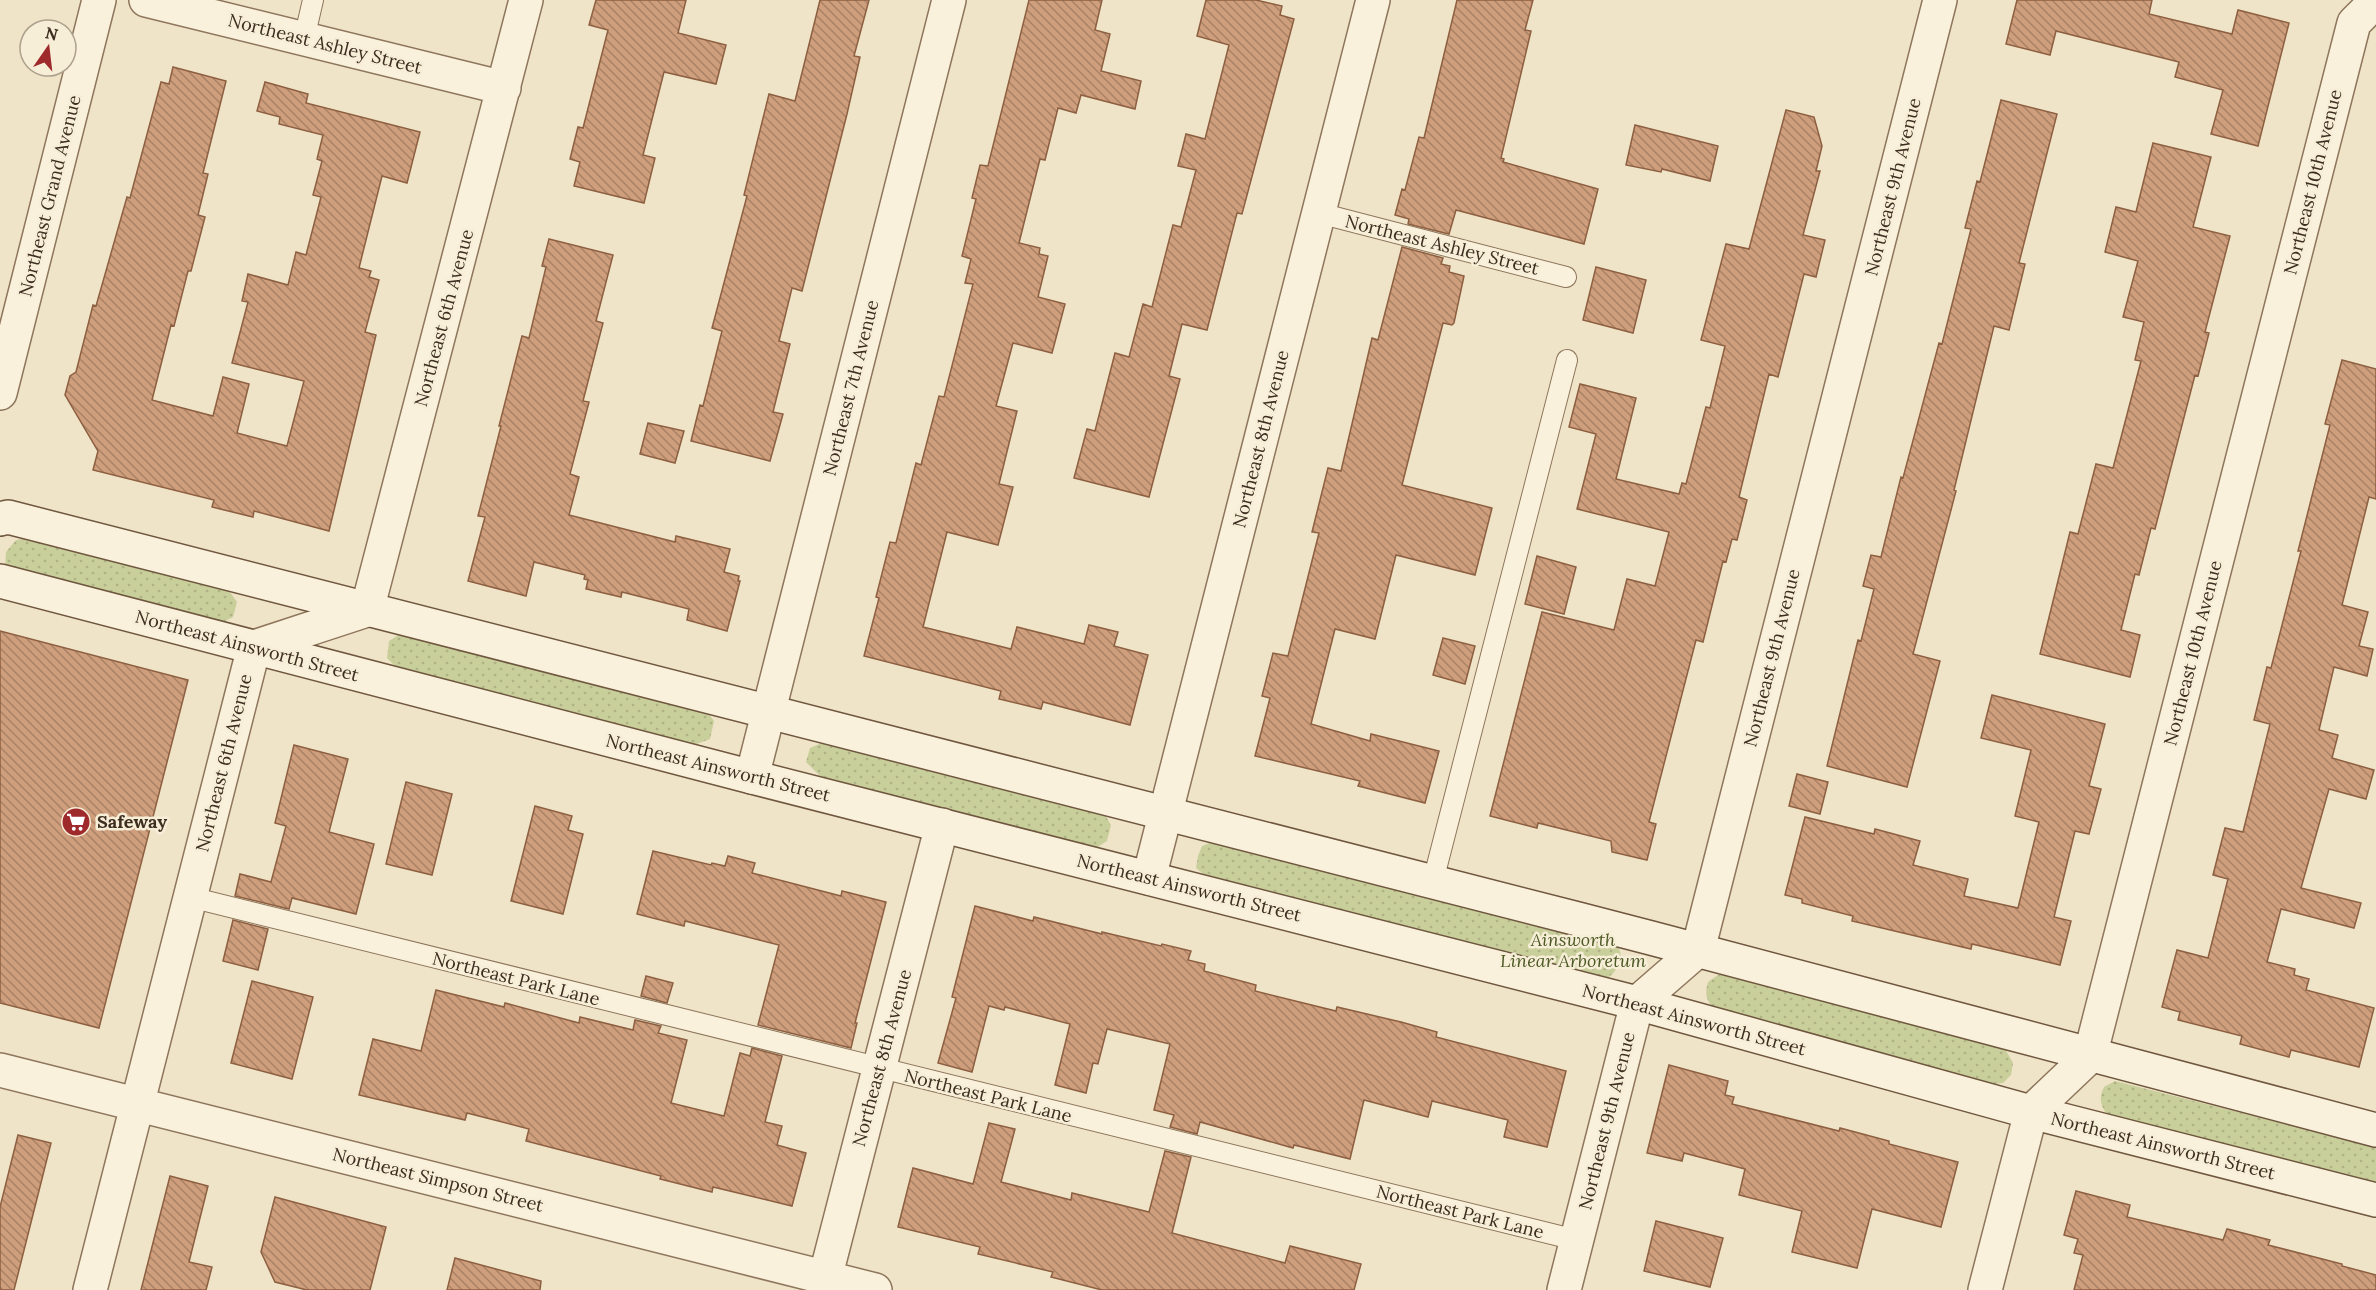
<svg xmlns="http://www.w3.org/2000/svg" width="2376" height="1290" viewBox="0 0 2376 1290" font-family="Lora,serif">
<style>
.garden{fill:url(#garden-dots)}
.building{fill:url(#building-back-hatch);stroke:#8d5f41;stroke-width:1.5}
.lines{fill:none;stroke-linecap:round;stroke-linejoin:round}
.lane-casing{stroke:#8d765c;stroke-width:22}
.street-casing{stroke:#8d765c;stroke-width:36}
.secondary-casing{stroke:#6f573f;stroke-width:36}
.lane{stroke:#faf1dc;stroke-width:20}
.street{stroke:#faf1dc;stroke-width:33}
.secondary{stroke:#faf1dc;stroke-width:33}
.labels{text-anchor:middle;stroke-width:5;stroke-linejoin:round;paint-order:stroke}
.street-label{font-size:18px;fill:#3d2e20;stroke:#f7eed8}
.poi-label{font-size:18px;font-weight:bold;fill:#3d2e20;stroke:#f7eed8;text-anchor:start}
.park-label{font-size:18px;font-style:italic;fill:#4d5a26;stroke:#f7eed8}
</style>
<defs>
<pattern id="garden-dots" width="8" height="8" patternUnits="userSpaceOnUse" patternTransform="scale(1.5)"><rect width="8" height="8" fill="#c9cf9b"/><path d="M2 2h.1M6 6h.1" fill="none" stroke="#aeb285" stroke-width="1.8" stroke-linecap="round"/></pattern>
<pattern id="building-back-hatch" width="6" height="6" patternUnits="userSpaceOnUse" patternTransform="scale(1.5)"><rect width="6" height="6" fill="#cf9f7d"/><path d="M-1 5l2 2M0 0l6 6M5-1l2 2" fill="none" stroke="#a98266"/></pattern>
</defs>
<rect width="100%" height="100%" fill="#f0e4c8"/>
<path class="garden" d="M 33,537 L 227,588 L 237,602 L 233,617 L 221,623 L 5,569 L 6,552 L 16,540 Z
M 403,632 L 705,709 L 714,721 L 710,739 L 691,746 L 398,669 L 387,658 L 389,641 Z
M 826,741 L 1103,812 L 1111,825 L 1107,841 L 1096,848 L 821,777 L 806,762 L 810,748 Z
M 1215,841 L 1614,941 C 1627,957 1620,968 1607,979 L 1267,891 L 1207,877 L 1196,868 L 1198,856 L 1202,846 Z
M 1718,975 L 1726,975 L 2004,1047 L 2013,1063 L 2011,1075 L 2003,1083 L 1992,1084 L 1717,1012 C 1707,1002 1704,996 1708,982 Z
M 2115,1081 L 2376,1147 L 2376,1184 L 2108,1116 C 2101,1106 2098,1099 2104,1087 Z"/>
<path class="building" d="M 596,0 L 686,0 L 678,33 L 726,45 L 716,84 L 664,72 L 643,155 L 655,158 L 644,203 L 574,186 L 580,162 L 570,159 L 578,127 L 583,128 L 608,30 L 589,25 Z
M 820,0 L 869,0 L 854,56 L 860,57 L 847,114 L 802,291 L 792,288 L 779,341 L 790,344 L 773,412 L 783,414 L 770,461 L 691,441 L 700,405 L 703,406 L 722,331 L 712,328 L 747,196 L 744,195 L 769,94 L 795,101 Z
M 1029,0 L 1102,0 L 1095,30 L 1110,34 L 1101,71 L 1141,81 L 1135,109 L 1081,95 L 1076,113 L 1058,108 L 1045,160 L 1040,159 L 1019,243 L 1040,248 L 1039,254 L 1048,256 L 1038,297 L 1065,304 L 1052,353 L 1013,343 L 996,406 L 1017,411 L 999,484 L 1013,487 L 998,545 L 947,532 L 923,627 L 1011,649 L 1017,627 L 1084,644 L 1089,625 L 1118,632 L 1114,646 L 1148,655 L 1130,725 L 1043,702 L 1041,709 L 999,699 L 1001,691 L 864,656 L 879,598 L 876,597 L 890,542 L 896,543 L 916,463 L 921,465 L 939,396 L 944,397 L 973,284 L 965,283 L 971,259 L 962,256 L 976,199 L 972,198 L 980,165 L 988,166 Z
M 1206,0 L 1256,0 L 1282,6 L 1280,15 L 1294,19 L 1242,214 L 1237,213 L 1207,330 L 1182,324 L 1169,376 L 1180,379 L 1149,497 L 1074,478 L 1087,429 L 1095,431 L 1115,353 L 1129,357 L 1143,304 L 1152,307 L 1173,225 L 1181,227 L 1196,170 L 1178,166 L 1186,134 L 1205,139 L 1229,45 L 1197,36 Z
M 1457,0 L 1533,0 L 1525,30 L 1531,31 L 1501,158 L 1504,159 L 1503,162 L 1598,189 L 1584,244 L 1456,210 L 1449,234 L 1408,224 L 1409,219 L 1395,215 L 1402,189 L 1405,190 L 1419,137 L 1424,138 Z
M 2017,0 L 2152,0 L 2149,14 L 2232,34 L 2238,10 L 2289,23 L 2258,146 L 2211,134 L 2223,90 L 2175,77 L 2179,62 L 2056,31 L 2050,55 L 2006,44 Z
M 173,67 L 226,81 L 203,173 L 208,174 L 198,215 L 205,217 L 191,271 L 188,271 L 174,326 L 171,325 L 152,400 L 213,416 L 223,377 L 249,384 L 237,433 L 287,446 L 304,381 L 232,363 L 248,302 L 242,301 L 248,274 L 288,285 L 296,252 L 306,255 L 321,197 L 313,195 L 322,161 L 317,159 L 323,135 L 279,124 L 280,117 L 257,111 L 265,82 L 308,94 L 306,103 L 420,132 L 407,183 L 382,176 L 359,268 L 371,271 L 369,277 L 379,280 L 365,332 L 376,335 L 329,531 L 254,511 L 253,517 L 212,507 L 214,500 L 93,470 L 98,451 L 65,395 L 70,376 L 76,372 L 93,305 L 96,306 L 127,197 L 130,198 L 161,82 L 169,84 Z
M 2001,100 L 2057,114 L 2019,263 L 2025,264 L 2009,330 L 1994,326 L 1954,490 L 1956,491 L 1913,654 L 1940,661 L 1907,787 L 1827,766 L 1858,640 L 1861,641 L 1874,589 L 1863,586 L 1871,555 L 1881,557 L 1901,477 L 1903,478 L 1939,343 L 1942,344 L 1971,229 L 1965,228 L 1977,181 L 1980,182 Z
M 1786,110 L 1814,117 L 1822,146 L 1816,171 L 1820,171 L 1803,235 L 1825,240 L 1816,277 L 1804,274 L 1778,377 L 1769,374 L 1739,497 L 1747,500 L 1737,540 L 1732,539 L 1726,562 L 1723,561 L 1703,642 L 1696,640 L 1649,822 L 1656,824 L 1647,860 L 1612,852 L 1611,841 L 1538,823 L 1537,828 L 1490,816 L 1542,612 L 1614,630 L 1627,579 L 1655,586 L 1669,532 L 1577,509 L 1596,434 L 1569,427 L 1580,384 L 1636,398 L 1616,479 L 1679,494 L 1682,483 L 1686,484 L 1706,407 L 1710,408 L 1725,346 L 1701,340 L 1726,244 L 1749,249 Z
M 1635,125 L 1718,146 L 1710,181 L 1662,169 L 1661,172 L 1626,165 Z
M 2153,143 L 2211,157 L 2193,227 L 2230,236 L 2205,332 L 2209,333 L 2198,376 L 2195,375 L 2155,529 L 2151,528 L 2139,575 L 2135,574 L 2121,630 L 2140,635 L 2130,677 L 2040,654 L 2070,532 L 2078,534 L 2096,464 L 2113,468 L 2141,361 L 2135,360 L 2144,322 L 2123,317 L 2138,261 L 2105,252 L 2116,207 L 2136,212 Z
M 549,239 L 613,255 L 596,321 L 603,323 L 583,401 L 589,402 L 570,474 L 579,477 L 569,515 L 675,542 L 676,536 L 730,549 L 724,572 L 739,576 L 738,581 L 740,581 L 727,631 L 687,620 L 689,609 L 622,592 L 621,597 L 586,589 L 588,580 L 584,579 L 585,575 L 534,562 L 526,596 L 468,581 L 485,517 L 478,516 L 501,426 L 499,426 L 522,336 L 529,338 L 546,267 L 542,266 Z
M 1402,247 L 1443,258 L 1441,264 L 1450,266 L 1449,272 L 1464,276 L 1454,323 L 1452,325 L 1443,323 L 1402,485 L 1492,508 L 1475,575 L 1396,555 L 1375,639 L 1335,629 L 1311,724 L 1370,741 L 1371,734 L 1439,751 L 1425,803 L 1358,786 L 1360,781 L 1255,756 L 1270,698 L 1262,696 L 1273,653 L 1288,656 L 1319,533 L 1312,532 L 1328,468 L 1341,471 L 1372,338 L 1378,340 Z
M 1596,267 L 1646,280 L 1633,333 L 1583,320 Z
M 2342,360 L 2376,369 L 2376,499 L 2369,497 L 2342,605 L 2368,612 L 2359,646 L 2373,649 L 2367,676 L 2334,667 L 2319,730 L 2338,735 L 2332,758 L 2374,770 L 2366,799 L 2329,789 L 2301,888 L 2361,903 L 2354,928 L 2281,909 L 2267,962 L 2295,969 L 2294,975 L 2309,979 L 2306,990 L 2374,1008 L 2359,1067 L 2291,1050 L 2289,1057 L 2240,1044 L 2242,1036 L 2178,1020 L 2180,1012 L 2162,1007 L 2177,950 L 2208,958 L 2228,879 L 2213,875 L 2225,828 L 2243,832 L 2270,724 L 2254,720 L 2267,667 L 2271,668 L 2301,551 L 2298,551 L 2330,425 L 2325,424 Z
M 648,423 L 684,431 L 675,463 L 640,454 Z
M 1537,556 L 1576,567 L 1564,614 L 1525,604 Z
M 0,631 L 188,680 L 99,1028 L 0,1003 Z
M 1443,638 L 1475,646 L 1465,684 L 1433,675 Z
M 1992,695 L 2105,724 L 2089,786 L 2101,789 L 2089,834 L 2075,831 L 2054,917 L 2071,921 L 2060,965 L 1972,944 L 1971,949 L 1852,921 L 1853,916 L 1802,903 L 1802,899 L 1785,895 L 1805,817 L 1874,834 L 1875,829 L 1920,841 L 1913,865 L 1968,879 L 1964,896 L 2018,908 L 2039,822 L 2015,816 L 2031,750 L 1981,738 Z
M 294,745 L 348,759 L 329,832 L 374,844 L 356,914 L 292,898 L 289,909 L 235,896 L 240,874 L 271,882 L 286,826 L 275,823 Z
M 1797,774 L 1828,782 L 1820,814 L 1789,806 Z
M 406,782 L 452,794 L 432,875 L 386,864 Z
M 535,806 L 572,816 L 568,830 L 583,834 L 563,914 L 511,901 Z
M 653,851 L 711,865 L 712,863 L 725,866 L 728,856 L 755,863 L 752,873 L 841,896 L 842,891 L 886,902 L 855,1023 L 857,1023 L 851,1048 L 758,1025 L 779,945 L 685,921 L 684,926 L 637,914 Z
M 975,906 L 1033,921 L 1034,917 L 1102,934 L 1102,932 L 1161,946 L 1162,944 L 1191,951 L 1188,960 L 1205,964 L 1204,971 L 1256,985 L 1255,991 L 1336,1011 L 1337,1007 L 1401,1022 L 1437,1032 L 1436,1037 L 1566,1071 L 1547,1147 L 1504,1137 L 1508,1120 L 1432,1101 L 1428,1117 L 1364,1100 L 1350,1159 L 1294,1145 L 1293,1148 L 1200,1122 L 1197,1134 L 1170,1127 L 1174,1115 L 1154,1110 L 1170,1044 L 1107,1029 L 1098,1064 L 1093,1063 L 1086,1093 L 1055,1085 L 1070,1024 L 1005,1007 L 1004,1010 L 989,1006 L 972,1072 L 938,1063 L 956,998 L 952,997 Z
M 233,920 L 268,929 L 258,970 L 223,961 Z
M 646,976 L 673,983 L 667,1003 L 641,996 Z
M 252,981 L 313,997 L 292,1079 L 231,1063 Z
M 436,990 L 504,1007 L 505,1003 L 579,1023 L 580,1017 L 633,1030 L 635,1020 L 661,1026 L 658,1033 L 687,1040 L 671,1103 L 724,1116 L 740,1053 L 750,1056 L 752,1048 L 782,1056 L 765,1122 L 782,1126 L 777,1145 L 806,1153 L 792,1206 L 713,1187 L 712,1192 L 660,1179 L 661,1176 L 526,1141 L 529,1129 L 467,1113 L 465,1120 L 359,1095 L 373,1039 L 421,1051 Z
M 1669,1065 L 1728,1081 L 1725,1095 L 1734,1097 L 1732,1104 L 1839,1131 L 1840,1128 L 1889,1141 L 1889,1144 L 1958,1162 L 1941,1227 L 1872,1209 L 1857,1268 L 1792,1252 L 1802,1211 L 1739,1195 L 1745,1169 L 1684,1153 L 1682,1161 L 1647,1153 Z
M 989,1123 L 1015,1129 L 1001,1182 L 1071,1200 L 1072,1193 L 1149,1212 L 1165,1151 L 1191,1157 L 1172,1233 L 1285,1263 L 1290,1246 L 1361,1264 L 1354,1290 L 1102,1290 L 1051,1277 L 1053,1272 L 978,1254 L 980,1247 L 898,1227 L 913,1168 L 973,1184 Z
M 18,1135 L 51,1143 L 14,1290 L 0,1290 L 0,1207 Z
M 170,1176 L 208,1186 L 189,1262 L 212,1267 L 206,1290 L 141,1290 Z
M 2076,1191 L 2130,1205 L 2127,1217 L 2223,1240 L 2227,1229 L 2270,1240 L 2268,1245 L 2342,1264 L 2342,1266 L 2376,1275 L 2376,1290 L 2074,1290 L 2083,1255 L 2074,1253 L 2078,1239 L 2064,1235 Z
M 275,1197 L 386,1227 L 370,1290 L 307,1290 L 275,1282 L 261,1252 Z
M 1656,1221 L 1723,1238 L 1710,1287 L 1644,1271 Z
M 455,1258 L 541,1281 L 540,1290 L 447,1290 Z"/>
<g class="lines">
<g class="lane-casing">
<path id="lane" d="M 304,39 L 313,0
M 1319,213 L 1566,277
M 1433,881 L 1567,360
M 190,897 L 1576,1240"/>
</g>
<g class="street-casing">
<path id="street" d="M 146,0 L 504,88
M 0,393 L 99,0
M 752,777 L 949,0
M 1149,878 L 1373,0
M 0,1070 L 875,1290
M 90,1290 L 254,647 L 367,610 L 526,0
M 822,1290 L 942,825
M 1564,1290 L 1637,1003 L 1698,950 L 1940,0
M 1985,1290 L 2031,1112 L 2090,1056 L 2354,23 L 2376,1"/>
</g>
<g class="secondary-casing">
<path id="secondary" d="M 0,519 L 8,517 C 556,658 1104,796 1651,938 C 1893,1000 2134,1068 2376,1130
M 0,581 L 752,777 L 1637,1003 L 2031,1112 L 2376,1200"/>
</g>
<use href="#lane" class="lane"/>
<use href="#street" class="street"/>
<use href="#secondary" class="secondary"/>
</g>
<defs>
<g id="supermarket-disc" transform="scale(1.5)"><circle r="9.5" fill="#9e2a2b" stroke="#f7eed8"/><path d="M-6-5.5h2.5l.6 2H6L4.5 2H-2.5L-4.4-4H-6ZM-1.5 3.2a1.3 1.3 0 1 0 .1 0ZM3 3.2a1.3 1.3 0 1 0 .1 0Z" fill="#fff"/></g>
</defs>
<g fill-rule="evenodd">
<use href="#supermarket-disc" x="76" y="822"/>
</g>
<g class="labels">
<g class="street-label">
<text transform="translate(325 44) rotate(14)" y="6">Northeast Ashley Street</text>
<text transform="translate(2313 182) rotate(-76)" y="6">Northeast 10th Avenue</text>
<text transform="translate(1893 187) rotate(-76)" y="6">Northeast 9th Avenue</text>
<text transform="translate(50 196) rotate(-76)" y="6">Northeast Grand Avenue</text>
<text transform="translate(1442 245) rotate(14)" y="6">Northeast Ashley Street</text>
<text transform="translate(444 318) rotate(-75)" y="6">Northeast 6th Avenue</text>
<text transform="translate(851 388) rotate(-76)" y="6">Northeast 7th Avenue</text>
<text transform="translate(1261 439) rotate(-76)" y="6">Northeast 8th Avenue</text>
<text transform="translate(247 646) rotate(15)" y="6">Northeast Ainsworth Street</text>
<text transform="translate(2193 653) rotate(-76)" y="6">Northeast 10th Avenue</text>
<text transform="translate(1772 658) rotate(-76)" y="6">Northeast 9th Avenue</text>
<text transform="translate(224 763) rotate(-76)" y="6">Northeast 6th Avenue</text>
<text transform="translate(718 768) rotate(14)" y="6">Northeast Ainsworth Street</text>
<text transform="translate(1189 888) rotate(14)" y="6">Northeast Ainsworth Street</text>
<text transform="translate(516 979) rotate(14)" y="6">Northeast Park Lane</text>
<text transform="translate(1694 1020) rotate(15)" y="6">Northeast Ainsworth Street</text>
<text transform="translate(882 1058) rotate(-75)" y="6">Northeast 8th Avenue</text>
<text transform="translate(988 1096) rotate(14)" y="6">Northeast Park Lane</text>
<text transform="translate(1607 1121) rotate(-76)" y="6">Northeast 9th Avenue</text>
<text transform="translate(2163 1146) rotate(14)" y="6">Northeast Ainsworth Street</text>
<text transform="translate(438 1180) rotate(14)" y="6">Northeast Simpson Street</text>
<text transform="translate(1460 1212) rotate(14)" y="6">Northeast Park Lane</text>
</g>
<g class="poi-label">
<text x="97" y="828">Safeway</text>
</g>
<g class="park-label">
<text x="1573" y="946">Ainsworth<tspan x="1573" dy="21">Linear Arboretum</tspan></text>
</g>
</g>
<g transform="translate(48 48) rotate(14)"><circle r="28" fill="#f7eed8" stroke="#ada18e" stroke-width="1.5"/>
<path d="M0-4.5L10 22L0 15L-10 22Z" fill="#9e2a2b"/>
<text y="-9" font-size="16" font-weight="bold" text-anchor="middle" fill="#3d2e20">N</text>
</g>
</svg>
